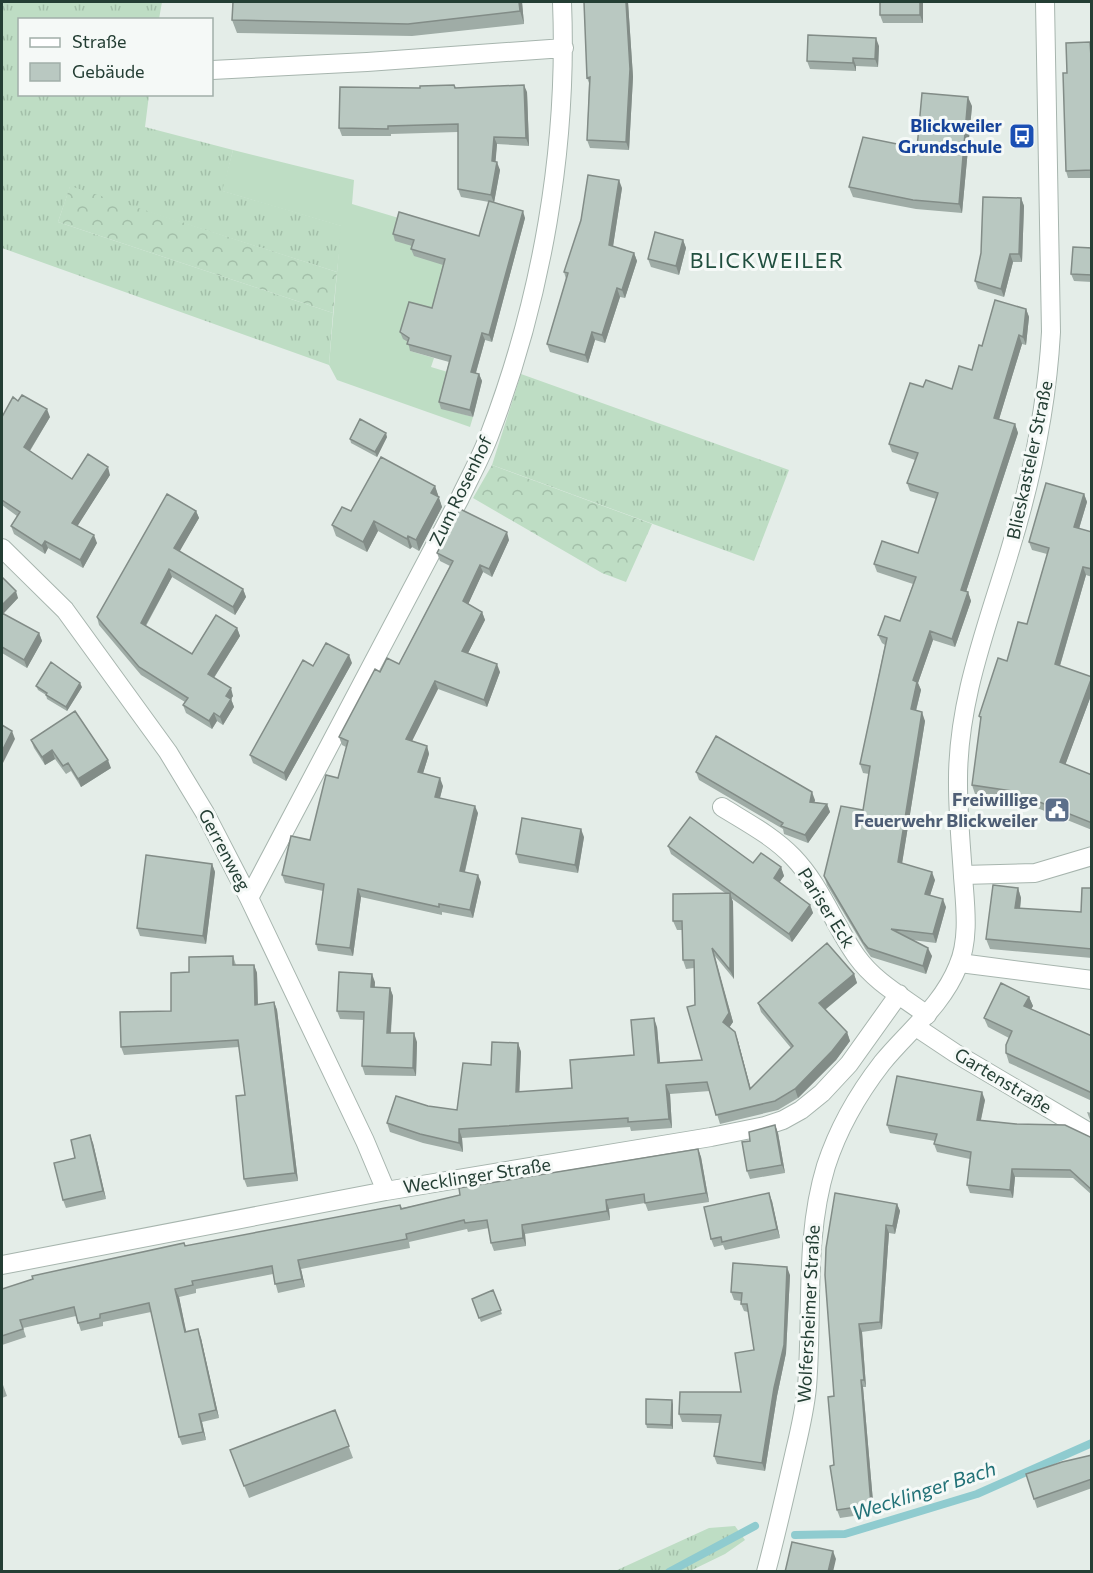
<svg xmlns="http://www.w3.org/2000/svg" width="1093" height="1573" viewBox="0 0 1093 1573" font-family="Commissioner,sans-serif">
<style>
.grass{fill:url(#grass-tufts)}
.forest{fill:url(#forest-crowns)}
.garden{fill:#beddc4}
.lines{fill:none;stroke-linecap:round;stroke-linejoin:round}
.stream{stroke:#8fcbcf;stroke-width:8}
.minor-casing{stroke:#a7b5ae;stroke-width:20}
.tertiary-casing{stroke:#a7b5ae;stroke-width:20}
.minor{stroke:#fff;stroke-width:18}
.tertiary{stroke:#fff;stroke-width:18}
.wall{fill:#9faca6}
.shaded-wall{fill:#828c87}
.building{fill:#b9c8c1;stroke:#828c87;stroke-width:1.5}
.labels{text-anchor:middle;stroke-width:6;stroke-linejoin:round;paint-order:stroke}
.transit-label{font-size:18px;font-weight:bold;fill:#164399;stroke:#f5f9f7;text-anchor:end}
.street-label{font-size:18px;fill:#243e34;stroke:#f5f9f7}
.service-label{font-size:18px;font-weight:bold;fill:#4e5e75;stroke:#f5f9f7;text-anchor:end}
.water-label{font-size:20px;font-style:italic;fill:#217177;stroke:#f5f9f7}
.quarter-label{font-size:21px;letter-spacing:1.5px;fill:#214f3f;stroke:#f5f9f7}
</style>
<defs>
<pattern id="grass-tufts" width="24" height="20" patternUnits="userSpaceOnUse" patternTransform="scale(1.5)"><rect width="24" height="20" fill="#beddc4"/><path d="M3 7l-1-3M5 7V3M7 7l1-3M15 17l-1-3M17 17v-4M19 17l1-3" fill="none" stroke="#a3bfa9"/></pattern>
<pattern id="forest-crowns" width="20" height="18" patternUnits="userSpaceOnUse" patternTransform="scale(1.5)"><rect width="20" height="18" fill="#beddc4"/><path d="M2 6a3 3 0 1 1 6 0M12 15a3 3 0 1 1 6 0" fill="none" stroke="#a3bfa9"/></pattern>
</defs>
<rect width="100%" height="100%" fill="#e4ede8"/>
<path class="grass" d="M 2,2 L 162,2 L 159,19 L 20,20 L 20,94 L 149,95 L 145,127 L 233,150 L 223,191 L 342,226 L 337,272 L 70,187 L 58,222 L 333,313 L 329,365 L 2,248 Z
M 521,374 L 789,470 L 754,561 L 492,465 Z
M 735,1526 L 745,1540 L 725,1554 L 690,1571 L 615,1571 L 709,1528 Z"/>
<path class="forest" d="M 70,186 L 337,272 L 333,313 L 58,222 Z
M 492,465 L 652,524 L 626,582 L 602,573 L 473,498 Z"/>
<path class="garden" d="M 233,150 L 354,180 L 352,204 L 402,219 L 417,247 L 444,265 L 446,288 L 413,339 L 410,351 L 434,358 L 431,367 L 451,373 L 441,408 L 473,417 L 470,427 L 337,380 L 329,365 L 341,226 L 222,191 Z"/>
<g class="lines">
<path class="stream" d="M 795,1535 L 845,1534 L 977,1494 L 1092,1443
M 669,1572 L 755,1526"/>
<g class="minor-casing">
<path id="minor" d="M 212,70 L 367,62 L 564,48
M 2,548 L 65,610 L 168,752 L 205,813 L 249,898 L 365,1141 L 386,1191
M 722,807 C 746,822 773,836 793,857 C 821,886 834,925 857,957 C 875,982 903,997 927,1015
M 963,875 L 1035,873 L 1092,856
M 249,898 L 460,498 C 470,477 481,457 489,436 C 542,298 568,148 562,2
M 960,963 L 1092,980
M 916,1027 L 955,1053 L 1092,1134
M 2,1265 L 386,1191 L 711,1137 L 765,1126 L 783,1120 L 801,1110 L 822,1093 L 849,1064 L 899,994"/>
</g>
<g class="tertiary-casing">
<path id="tertiary" d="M 766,1572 C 777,1531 786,1491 795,1451 C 800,1430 805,1408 807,1387 C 813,1313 804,1238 826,1166 C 838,1129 858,1094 882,1063 C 908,1031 942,1006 958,966 C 970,939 965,904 963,876 C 961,845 958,815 958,784 C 957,702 987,627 1010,550 C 1032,478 1047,406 1051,332 L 1045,2"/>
</g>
<use href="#minor" class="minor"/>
<use href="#tertiary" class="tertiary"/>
</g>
<path class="wall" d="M 233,2 L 522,2 L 524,24 L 412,36 L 237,33 L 232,20 Z
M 584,2 L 628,2 L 633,77 L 629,150 L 590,148 L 587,140 L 589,83 L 587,78 Z
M 923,2 L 923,23 L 883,23 L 880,15 Z
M 1090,42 L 1092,46 L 1092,178 L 1068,178 L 1066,171 L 1067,73 Z
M 879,46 L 878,67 L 856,66 L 856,71 L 810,69 L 807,61 Z
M 454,85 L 456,88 L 527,92 L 529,146 L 497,144 L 495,162 L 500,170 L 494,202 L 525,218 L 492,342 L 485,340 L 476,373 L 479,374 L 482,381 L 473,417 L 441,409 L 439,402 L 449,362 L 410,351 L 408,342 L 403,339 L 400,332 L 432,308 L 443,265 L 414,256 L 411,249 L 412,246 L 395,241 L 393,234 L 479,236 L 489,202 L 461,197 L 458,189 L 458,132 L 391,134 L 391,136 L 342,136 L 339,128 L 420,88 Z
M 972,106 L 962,213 L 916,209 L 853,197 L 849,187 L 917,148 Z
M 622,188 L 613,246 L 634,253 L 637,261 L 625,298 L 620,297 L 605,343 L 595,340 L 588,363 L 550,352 L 547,344 L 566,279 L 564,272 Z
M 1021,198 L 1024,206 L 1022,262 L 1013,262 L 1004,297 L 978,289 L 975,281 Z
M 683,240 L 686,248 L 679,275 L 651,267 L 648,259 Z
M 1092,248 L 1092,282 L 1074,281 L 1071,274 Z
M 1026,309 L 1029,317 L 1026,345 L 1022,344 L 999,419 L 1015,424 L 1018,433 L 966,592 L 968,592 L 971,601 L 955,647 L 933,640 L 918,683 L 921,690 L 916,711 L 925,721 L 902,863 L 935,880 L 930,895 L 946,907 L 936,943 L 912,940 L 932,956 L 926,974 L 871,957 L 866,950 L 827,885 L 824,876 L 863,810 L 869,774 L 863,773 L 860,764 L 885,645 L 882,643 L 878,635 L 900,621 L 913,584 L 877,572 L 874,564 L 918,553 L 936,499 L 910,491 L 907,483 L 915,460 L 892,452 L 889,444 L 923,387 L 952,389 L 972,370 L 982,346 Z
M 2,417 L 50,417 L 30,451 L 72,479 L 110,475 L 77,526 L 97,543 L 83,568 L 48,548 L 45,554 L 14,534 L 11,526 L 17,516 L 2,505 Z
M 387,437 L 377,457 L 351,443 L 350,439 Z
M 435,486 L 442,507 L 419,551 L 412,547 L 410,549 L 378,531 L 367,552 L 336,536 L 332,525 L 351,511 Z
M 1084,494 L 1087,502 L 1079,529 L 1092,532 L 1092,577 L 1086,575 L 1060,666 L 1092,677 L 1092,693 L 1065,765 L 1092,775 L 1092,830 L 1015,799 L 975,794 L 972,785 L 981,721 L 979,716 L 1007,661 L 1027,624 L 1047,554 L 1032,550 L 1029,542 Z
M 196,511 L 199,518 L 179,551 L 243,589 L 246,597 L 235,615 L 172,577 L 146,626 L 192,654 L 237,628 L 240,636 L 214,678 L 233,696 L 231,699 L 234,707 L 223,725 L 217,721 L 212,729 L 186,713 L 183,705 L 185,702 L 141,675 L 99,625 L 97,617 Z
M 509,540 L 492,577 L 483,572 L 468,604 L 482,612 L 485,620 L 468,653 L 500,672 L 487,707 L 438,689 L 412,741 L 427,746 L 429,754 L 423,773 L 443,786 L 440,798 L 478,813 L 465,872 L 481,882 L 473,918 L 442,912 L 442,915 L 361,897 L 353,956 L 318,951 L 316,944 L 323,891 L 285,883 L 282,875 L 310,840 L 338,778 L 346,747 L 342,745 L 339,737 L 380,672 L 399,664 L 450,566 L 440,561 L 437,553 Z
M 2,577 L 18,598 L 3,614 L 39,633 L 42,641 L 27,668 L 2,653 Z
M 352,663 L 286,781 L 253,763 L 250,755 Z
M 36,686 L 82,687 L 67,711 L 47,699 L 46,695 L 38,690 Z
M 31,740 L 111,768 L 81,787 L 71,771 L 66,774 L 55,759 L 45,765 L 34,748 Z
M 696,772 L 815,800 L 814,802 L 827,804 L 830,812 L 808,843 L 784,834 L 783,829 L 699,780 Z
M 584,837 L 578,873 L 519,863 L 516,854 Z
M 668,846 L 753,863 L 781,867 L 784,876 L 779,882 L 810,905 L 813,913 L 792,942 L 731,898 L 733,902 L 734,979 L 715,956 L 733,1022 L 729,1027 L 735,1032 L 738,1041 L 751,1089 L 791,1048 L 761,1012 L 758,1003 L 854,974 L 857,983 L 825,1010 L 847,1032 L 850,1041 L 836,1060 L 798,1098 L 778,1110 L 720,1124 L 710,1091 L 670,1094 L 672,1128 L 631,1131 L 630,1127 L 462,1138 L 463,1152 L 423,1143 L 390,1132 L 387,1123 L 428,1106 L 457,1110 L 491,1065 L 518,1043 L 521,1052 L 519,1092 L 572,1088 L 634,1055 L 657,1027 L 660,1063 L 702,1060 L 695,1005 L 694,968 L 686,969 L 683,960 L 682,930 L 677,930 L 673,921 L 725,893 L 671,854 Z
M 212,864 L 215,872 L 206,944 L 140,936 L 137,928 Z
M 1018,888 L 1021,898 L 1020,909 L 1081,912 L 1092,888 L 1092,958 L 990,949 L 986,939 Z
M 233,956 L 236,965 L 254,965 L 257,973 L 258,1004 L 274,1002 L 277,1010 L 298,1181 L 247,1187 L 244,1179 L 245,1095 L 239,1047 L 124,1055 L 121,1047 L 171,1011 L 189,972 Z
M 375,982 L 375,987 L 390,988 L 393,996 L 391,1033 L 417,1042 L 416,1076 L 365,1075 L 362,1066 L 364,1020 L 340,1019 L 337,1011 Z
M 1029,997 L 1033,1006 L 1031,1009 L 1092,1036 L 1092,1101 L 1009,1063 L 1006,1053 L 1009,1038 L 988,1027 L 984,1018 Z
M 985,1100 L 981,1120 L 1090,1137 L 1092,1136 L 1092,1195 L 1073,1178 L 1015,1177 L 1013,1198 L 970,1193 L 967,1185 L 970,1159 L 937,1152 L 934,1144 L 935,1141 L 890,1133 L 887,1125 Z
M 1087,1112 L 1092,1113 L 1092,1121 L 1090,1120 Z
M 775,1125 L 778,1133 L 785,1173 L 750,1179 L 747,1171 L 750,1141 Z
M 93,1143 L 106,1199 L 66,1208 L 63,1200 L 75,1158 Z
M 698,1149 L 701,1157 L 709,1202 L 648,1211 L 645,1203 L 609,1209 L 610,1220 L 525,1234 L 526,1246 L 494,1251 L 491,1243 L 489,1228 L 468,1232 L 467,1229 L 409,1242 L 410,1248 L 301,1269 L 305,1287 L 278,1293 L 273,1274 L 196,1289 L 196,1293 L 179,1297 L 186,1332 L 201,1338 L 219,1418 L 202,1422 L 206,1440 L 182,1445 L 179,1437 L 151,1312 L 103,1322 L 103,1326 L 81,1331 L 76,1316 L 23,1328 L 26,1337 L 2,1345 L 2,1289 L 185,1246 L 400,1205 L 402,1208 Z
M 772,1201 L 780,1238 L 725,1250 L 723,1245 L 714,1247 L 711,1239 Z
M 897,1204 L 900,1211 L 895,1234 L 889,1233 L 882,1329 L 862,1332 L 866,1387 L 863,1387 L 874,1513 L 840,1518 L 837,1510 L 834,1465 L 834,1396 L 825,1275 Z
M 790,1275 L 786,1353 L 777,1396 L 765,1471 L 717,1464 L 714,1456 L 720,1423 L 682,1422 L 679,1414 L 741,1392 L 754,1350 L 748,1312 L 744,1311 L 741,1304 L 741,1301 L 734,1300 L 731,1292 Z
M 493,1290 L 502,1314 L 481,1322 L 472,1299 Z
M 2,1382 L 7,1396 L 2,1398 Z
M 673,1404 L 673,1429 L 647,1428 L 646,1424 Z
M 335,1410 L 353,1458 L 249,1498 L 230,1450 Z
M 1092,1455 L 1092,1488 L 1037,1508 L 1026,1474 Z"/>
<path class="shaded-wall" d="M 519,2 L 522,2 L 524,24 L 520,11 Z
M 626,2 L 628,2 L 633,77 L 629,150 L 626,142 Z
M 920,2 L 923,2 L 923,23 L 920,15 Z
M 876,38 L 879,46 L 878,67 L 875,59 Z
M 1090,42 L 1092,46 L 1092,74 L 1091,72 Z
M 853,58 L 856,66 L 856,71 L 853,63 Z
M 524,85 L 527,92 L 529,146 L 526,138 Z
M 968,97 L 972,106 L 962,213 L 959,204 Z
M 494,137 L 497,144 L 495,169 L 492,161 Z
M 497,162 L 500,170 L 494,203 L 491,195 Z
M 619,180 L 622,188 L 612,253 L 609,245 Z
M 1021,198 L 1024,206 L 1022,262 L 1019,254 Z
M 523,211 L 525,218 L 492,342 L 489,335 Z
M 683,240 L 686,248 L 679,275 L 676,266 Z
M 634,253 L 637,261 L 625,298 L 622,290 Z
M 1010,254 L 1013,262 L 1004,297 L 1001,289 Z
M 617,288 L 620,297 L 605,343 L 602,335 Z
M 1026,309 L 1029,317 L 1026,345 L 1023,337 Z
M 592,332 L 595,340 L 588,363 L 585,355 Z
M 482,333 L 485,340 L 474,379 L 471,372 Z
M 1019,335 L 1022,344 L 997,426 L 994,418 Z
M 479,374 L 482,381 L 473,417 L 470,410 Z
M 47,409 L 50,417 L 27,455 L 24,447 Z
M 1015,424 L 1018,433 L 964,598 L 961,590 Z
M 386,433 L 387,437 L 377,457 L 375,452 Z
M 108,467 L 110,475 L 75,530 L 72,523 Z
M 435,486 L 442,507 L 419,551 L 416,540 L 431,493 Z
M 1084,494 L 1087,502 L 1077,535 L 1074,527 Z
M 196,511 L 199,518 L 177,556 L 174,548 Z
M 374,521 L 378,531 L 367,552 L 363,542 Z
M 507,532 L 509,540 L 492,577 L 489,569 Z
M 94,535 L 97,543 L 83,568 L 80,560 Z
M 408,536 L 412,547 L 410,549 L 407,539 Z
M 45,541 L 48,548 L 45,554 L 42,546 Z
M 480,565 L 483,572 L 466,609 L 463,601 Z
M 1083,567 L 1086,575 L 1058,672 L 1055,664 Z
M 169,569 L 172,577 L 143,630 L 141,623 Z
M 243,589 L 246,597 L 235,615 L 233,607 Z
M 16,591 L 18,598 L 2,615 L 2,605 Z
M 968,592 L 971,601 L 955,647 L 952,639 Z
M 482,612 L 485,620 L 465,659 L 462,651 Z
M 237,628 L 240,636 L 211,682 L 208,674 Z
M 930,631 L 933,640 L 918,683 L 921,690 L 914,718 L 911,709 L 913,680 Z
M 39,633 L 42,641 L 27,668 L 24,660 Z
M 349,655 L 352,663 L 286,781 L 284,773 Z
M 497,664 L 500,672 L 487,707 L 484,700 Z
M 1092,677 L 1092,693 L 1063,771 L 1060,762 Z
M 435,681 L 438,689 L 409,747 L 406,739 Z
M 80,683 L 82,687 L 67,711 L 66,707 Z
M 231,688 L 233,696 L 231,699 L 234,707 L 223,725 L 220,717 L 226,696 Z
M 922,712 L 925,721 L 901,870 L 898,862 Z
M 214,713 L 217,721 L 212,729 L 209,721 Z
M 12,731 L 15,739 L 2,765 L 2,751 Z
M 427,746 L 429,754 L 421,780 L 418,772 Z
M 52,750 L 55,759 L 45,765 L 42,757 Z
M 108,760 L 111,768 L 81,787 L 78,779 Z
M 440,778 L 443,786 L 438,805 L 435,797 Z
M 812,792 L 815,800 L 813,810 L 810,802 Z
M 827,804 L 830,812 L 808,843 L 805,835 Z
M 475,806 L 478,813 L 463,879 L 460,871 Z
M 581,829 L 584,837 L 578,873 L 575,865 Z
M 212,864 L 215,872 L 206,944 L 203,936 Z
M 781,867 L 784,876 L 777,886 L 774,878 Z
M 932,872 L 935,880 L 928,902 L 925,894 Z
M 478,875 L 481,882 L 473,918 L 470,910 Z
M 1018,888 L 1021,898 L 1019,918 L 1015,908 Z
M 358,889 L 361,897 L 353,956 L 350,948 Z
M 730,893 L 733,902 L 734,979 L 730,970 Z
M 943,899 L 946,907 L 936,943 L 933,934 Z
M 810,905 L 813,913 L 792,942 L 789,934 Z
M 712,948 L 733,1022 L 727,1031 L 723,1022 Z
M 928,948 L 932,956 L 926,974 L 923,966 Z
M 254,965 L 257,973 L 258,1013 L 255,1005 Z
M 372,974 L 375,982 L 374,995 L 371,987 Z
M 854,974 L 857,983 L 822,1012 L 819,1003 Z
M 390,988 L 393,996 L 390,1041 L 387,1033 Z
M 1029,997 L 1033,1006 L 1027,1016 L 1024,1006 Z
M 274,1002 L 277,1010 L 298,1181 L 295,1173 Z
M 654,1018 L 657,1027 L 661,1072 L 658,1063 Z
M 735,1032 L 738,1041 L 753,1098 L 750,1089 Z
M 847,1032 L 850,1041 L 836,1060 L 798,1098 L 795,1089 Z
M 414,1033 L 417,1042 L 416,1076 L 413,1068 Z
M 518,1043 L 521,1052 L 519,1101 L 516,1092 Z
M 666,1085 L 670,1094 L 672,1128 L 669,1119 Z
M 982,1092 L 985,1100 L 979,1128 L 977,1120 Z
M 775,1125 L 778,1133 L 785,1173 L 782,1165 Z
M 459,1129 L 462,1138 L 463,1152 L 459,1143 Z
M 90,1135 L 93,1143 L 106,1199 L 103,1191 Z
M 698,1149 L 701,1157 L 709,1202 L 706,1193 Z
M 1012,1169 L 1015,1177 L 1013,1198 L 1010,1190 Z
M 769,1193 L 772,1201 L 780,1238 L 777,1229 Z
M 606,1200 L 609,1209 L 610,1220 L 607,1211 Z
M 897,1204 L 900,1211 L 895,1234 L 893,1226 Z
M 522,1225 L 525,1234 L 526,1246 L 523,1238 Z
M 886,1225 L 889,1233 L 882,1329 L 880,1322 Z
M 298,1260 L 301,1269 L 305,1287 L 302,1279 Z
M 787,1267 L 790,1275 L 786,1353 L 777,1396 L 765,1471 L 762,1463 Z
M 175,1289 L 179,1297 L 188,1340 L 185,1332 Z
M 859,1324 L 862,1332 L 866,1387 L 864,1380 Z
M 198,1329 L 201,1338 L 219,1418 L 216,1410 Z
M 861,1380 L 863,1387 L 874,1513 L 871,1505 Z
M 672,1400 L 673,1404 L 673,1429 L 671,1425 Z
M 199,1414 L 202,1422 L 206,1440 L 203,1432 Z
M 833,1551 L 836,1559 L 833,1572 L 828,1572 Z"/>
<path class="building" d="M 233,2 L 519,2 L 520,11 L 408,24 L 232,20 Z
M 584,2 L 626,2 L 630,69 L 626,142 L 587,140 L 590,77 L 587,78 Z
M 880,2 L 920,2 L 920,15 L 880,15 Z
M 808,35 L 876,38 L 875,59 L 853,58 L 853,63 L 807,61 Z
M 1090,42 L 1092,72 L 1092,170 L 1066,171 L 1063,73 L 1067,73 L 1066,43 Z
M 454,85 L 455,88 L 524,85 L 526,138 L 494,137 L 492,161 L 497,162 L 491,195 L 458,189 L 458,124 L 388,126 L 388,129 L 339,128 L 340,87 L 420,88 L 420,86 Z
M 922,93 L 968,97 L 959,204 L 913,200 L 849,187 L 863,137 L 917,148 Z
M 588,175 L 619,180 L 609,245 L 634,253 L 622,290 L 617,288 L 602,335 L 592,332 L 585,355 L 547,344 L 568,273 L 564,272 L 581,220 Z
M 983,197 L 1021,198 L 1019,254 L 1010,254 L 1001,289 L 975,281 L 981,253 Z
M 489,201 L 523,211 L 489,335 L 482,333 L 471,372 L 479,374 L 470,410 L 439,402 L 451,356 L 407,344 L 409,338 L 400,332 L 409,302 L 432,308 L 445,259 L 411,249 L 414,240 L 393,234 L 399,212 L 479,236 Z
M 655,232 L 683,240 L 676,266 L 648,259 Z
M 1073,247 L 1092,248 L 1092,275 L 1071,274 Z
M 995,300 L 1026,309 L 1023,337 L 1019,335 L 994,418 L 1015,424 L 961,590 L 968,592 L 952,639 L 930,631 L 913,680 L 917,682 L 911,709 L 922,712 L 898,862 L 932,872 L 925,894 L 943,899 L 933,934 L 891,929 L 928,948 L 923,966 L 868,948 L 863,942 L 824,876 L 841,806 L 863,810 L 870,766 L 860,764 L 887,638 L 878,635 L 885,616 L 900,621 L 916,577 L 874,564 L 882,541 L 918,553 L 938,493 L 907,483 L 918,453 L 889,444 L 910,383 L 923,387 L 926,380 L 952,389 L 959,366 L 972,370 L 979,345 L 982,346 Z
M 22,395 L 47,409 L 24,447 L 72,479 L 88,454 L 108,467 L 72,523 L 94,535 L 80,560 L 45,541 L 42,546 L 11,526 L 20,512 L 2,500 L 2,417 L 13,397 L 18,401 Z
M 360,419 L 386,433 L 375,452 L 350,439 Z
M 381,457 L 435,486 L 431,493 L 439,497 L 416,540 L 408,536 L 407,539 L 374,521 L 363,542 L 332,525 L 342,507 L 351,511 Z
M 1046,483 L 1084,494 L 1074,527 L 1092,532 L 1092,569 L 1083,567 L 1055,664 L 1092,677 L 1060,762 L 1092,775 L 1092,823 L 1012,791 L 972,785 L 981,717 L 979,716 L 998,658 L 1007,661 L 1018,622 L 1027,624 L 1049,548 L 1029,542 Z
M 167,494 L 196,511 L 174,548 L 243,589 L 233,607 L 169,569 L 141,623 L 192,654 L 216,615 L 237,628 L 208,674 L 231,688 L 226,696 L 231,699 L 220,717 L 214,713 L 209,721 L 183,705 L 188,698 L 139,667 L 97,617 Z
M 460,509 L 507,532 L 489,569 L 480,565 L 463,601 L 482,612 L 462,651 L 497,664 L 484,700 L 435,681 L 406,739 L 427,746 L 418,772 L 440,778 L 435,797 L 475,806 L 460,871 L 478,875 L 470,910 L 439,904 L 439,907 L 358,889 L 350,948 L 316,944 L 324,884 L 282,875 L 291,836 L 310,840 L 326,775 L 338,778 L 348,741 L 339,737 L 375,669 L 380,672 L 387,658 L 399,664 L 453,561 L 437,553 Z
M 2,577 L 16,591 L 2,605 Z
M 2,613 L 39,633 L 24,660 L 2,647 Z
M 326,643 L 349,655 L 284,773 L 250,755 L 303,660 L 313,666 Z
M 51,662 L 80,683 L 66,707 L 46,695 L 47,693 L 36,686 Z
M 75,711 L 108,760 L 78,779 L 68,763 L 63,766 L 52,750 L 42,757 L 31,740 Z
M 2,725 L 12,731 L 2,751 Z
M 716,736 L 812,792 L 810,802 L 827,804 L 805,835 L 781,826 L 783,823 L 696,772 Z
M 690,817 L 753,863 L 761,853 L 781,867 L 774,878 L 810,905 L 789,934 L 668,846 Z
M 522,818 L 581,829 L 575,865 L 516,854 Z
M 146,855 L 212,864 L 203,936 L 137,928 Z
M 993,885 L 1018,888 L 1015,908 L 1081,912 L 1082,888 L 1092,888 L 1092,949 L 986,939 Z
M 730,893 L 730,970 L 712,948 L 729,1013 L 723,1022 L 735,1032 L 750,1089 L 793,1046 L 758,1003 L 827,943 L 854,974 L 819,1003 L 847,1032 L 832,1051 L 795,1089 L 775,1101 L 716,1115 L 707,1082 L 666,1085 L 669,1119 L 628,1122 L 628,1118 L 459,1129 L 459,1143 L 420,1134 L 387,1123 L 396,1096 L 428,1106 L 457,1110 L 463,1063 L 491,1065 L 492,1042 L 518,1043 L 516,1092 L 572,1088 L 570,1060 L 634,1055 L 631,1020 L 654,1018 L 658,1063 L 702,1060 L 687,1007 L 695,1005 L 694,960 L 683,960 L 682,921 L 673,921 L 673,894 Z
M 233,956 L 233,965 L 254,965 L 255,1005 L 274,1002 L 295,1173 L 244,1179 L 236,1096 L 245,1095 L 238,1040 L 121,1047 L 120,1012 L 171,1011 L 171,973 L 189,972 L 189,957 Z
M 339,972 L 372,974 L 371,987 L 390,988 L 387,1033 L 414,1033 L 413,1068 L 362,1066 L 364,1012 L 337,1011 Z
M 1001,983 L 1029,997 L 1024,1006 L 1092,1036 L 1092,1093 L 1006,1053 L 1006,1045 L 1012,1031 L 984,1018 Z
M 897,1076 L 982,1092 L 977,1120 L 1016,1124 L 1065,1125 L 1090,1137 L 1092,1136 L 1092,1190 L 1070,1170 L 1012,1169 L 1010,1190 L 967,1185 L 971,1152 L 934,1144 L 937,1134 L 887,1125 Z
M 775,1125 L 782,1165 L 747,1171 L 742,1142 L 750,1141 L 749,1132 Z
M 90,1135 L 103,1191 L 63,1200 L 54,1163 L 75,1158 L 71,1140 Z
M 698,1149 L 706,1193 L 645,1203 L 644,1194 L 606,1200 L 607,1211 L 522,1225 L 523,1238 L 491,1243 L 487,1220 L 465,1223 L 464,1220 L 406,1234 L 407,1239 L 298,1260 L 302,1279 L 275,1284 L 272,1266 L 192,1281 L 193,1285 L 175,1289 L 185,1332 L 198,1329 L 216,1410 L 199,1414 L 203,1432 L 179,1437 L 149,1303 L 100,1314 L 100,1318 L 78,1323 L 74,1307 L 20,1320 L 23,1329 L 2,1336 L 2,1289 L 33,1279 L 32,1276 L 184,1243 L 185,1246 L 400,1205 L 401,1209 L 460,1195 L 459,1188 Z
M 769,1193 L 777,1229 L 722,1242 L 721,1237 L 711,1239 L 704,1207 Z
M 835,1193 L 897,1204 L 893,1226 L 886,1225 L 880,1322 L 859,1324 L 864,1380 L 861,1380 L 871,1505 L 837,1510 L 830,1466 L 834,1465 L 828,1397 L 834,1396 L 825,1275 L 826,1248 Z
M 733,1263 L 787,1267 L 784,1345 L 774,1388 L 762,1463 L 714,1456 L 721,1415 L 679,1414 L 680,1392 L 741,1392 L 735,1353 L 754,1350 L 747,1304 L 741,1304 L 742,1293 L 731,1292 Z
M 493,1290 L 501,1310 L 479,1318 L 472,1299 Z
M 646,1399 L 672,1400 L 671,1425 L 646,1424 Z
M 335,1410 L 349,1446 L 244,1486 L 230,1450 Z
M 1092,1455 L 1092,1479 L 1034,1499 L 1026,1474 L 1062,1462 Z
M 792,1542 L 833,1551 L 828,1572 L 785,1572 Z"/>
<defs>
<g id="bus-square" transform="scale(1.35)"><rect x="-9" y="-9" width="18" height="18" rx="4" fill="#1a4fb4" stroke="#f5f9f7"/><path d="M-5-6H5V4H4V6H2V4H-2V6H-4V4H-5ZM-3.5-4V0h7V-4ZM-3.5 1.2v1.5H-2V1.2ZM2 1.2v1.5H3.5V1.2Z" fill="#fff"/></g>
<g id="civic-square" transform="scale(1.35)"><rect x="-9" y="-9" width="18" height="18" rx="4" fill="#5c6f8a" stroke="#f5f9f7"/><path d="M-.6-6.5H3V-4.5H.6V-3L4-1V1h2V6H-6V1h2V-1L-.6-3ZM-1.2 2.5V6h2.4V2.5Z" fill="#fff"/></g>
</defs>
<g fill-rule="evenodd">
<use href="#bus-square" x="1022" y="136"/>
<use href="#civic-square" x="1057" y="810"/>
</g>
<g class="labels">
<g class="transit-label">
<text x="1002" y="132">Blickweiler<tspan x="1002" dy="21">Grundschule</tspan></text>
</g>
<g class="street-label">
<text transform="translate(1030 460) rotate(-78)" y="6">Blieskasteler Straße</text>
<text transform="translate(461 491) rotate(-64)" y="6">Zum Rosenhof</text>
<text transform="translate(224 850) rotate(62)" y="6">Gerrenweg</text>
<text transform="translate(826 908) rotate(58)" y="6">Pariser Eck</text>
<text transform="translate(1003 1081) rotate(31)" y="6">Gartenstraße</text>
<text transform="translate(477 1176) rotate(-9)" y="6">Wecklinger Straße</text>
<text transform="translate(809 1314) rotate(-87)" y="6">Wolfersheimer Straße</text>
</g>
<g class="service-label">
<text x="1038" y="806">Freiwillige<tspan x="1038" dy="21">Feuerwehr Blickweiler</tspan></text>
</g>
<g class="water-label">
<text transform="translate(924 1491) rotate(-18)" y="7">Wecklinger Bach</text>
</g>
<g class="quarter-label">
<text x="767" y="268">BLICKWEILER</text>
</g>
</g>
<rect width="1093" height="1573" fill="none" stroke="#243e34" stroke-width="6"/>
<rect x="18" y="18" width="195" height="78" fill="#f5f9f7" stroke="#a1aea9" stroke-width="1.5"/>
<rect x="30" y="38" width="30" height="9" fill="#ffffff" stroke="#a1aea9" stroke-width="1.5"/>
<text x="72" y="48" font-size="18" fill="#243e34">Straße</text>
<rect x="30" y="63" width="30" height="18" fill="#b9c8c1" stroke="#a1aea9" stroke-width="1.5"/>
<text x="72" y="78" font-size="18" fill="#243e34">Gebäude</text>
</svg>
